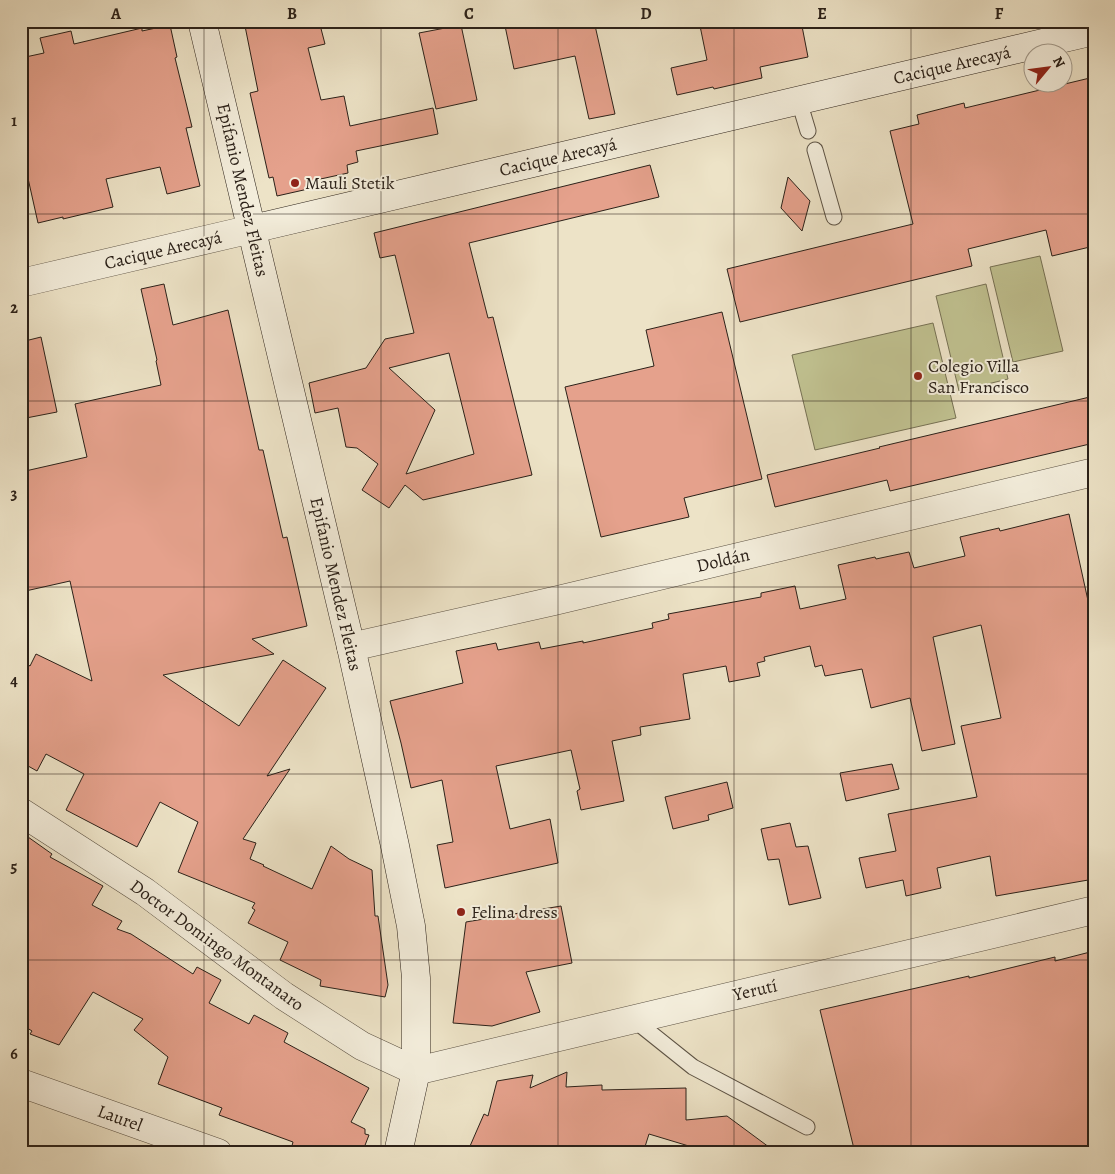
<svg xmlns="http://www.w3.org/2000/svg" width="1115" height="1174" viewBox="0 0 1115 1174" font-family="Alegreya,serif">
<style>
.pitch{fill:#c0c190;stroke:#767154}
.building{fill:#e5a18c;stroke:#2b2119;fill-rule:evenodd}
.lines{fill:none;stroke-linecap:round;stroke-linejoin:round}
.lane-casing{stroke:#5c5244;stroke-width:17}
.street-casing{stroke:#5c5244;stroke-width:29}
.secondary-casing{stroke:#2b2119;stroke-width:29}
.lane{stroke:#f3eddb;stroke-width:15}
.street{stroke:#f3eddb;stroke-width:28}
.secondary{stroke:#f3eddb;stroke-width:28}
.grid{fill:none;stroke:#2b2119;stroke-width:1;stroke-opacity:0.55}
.poi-dot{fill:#8f2418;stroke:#f3eddb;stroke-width:2}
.labels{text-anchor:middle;stroke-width:4;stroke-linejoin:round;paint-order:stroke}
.street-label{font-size:18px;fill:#2b2119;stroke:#f3eddb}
.poi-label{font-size:18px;fill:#2b2119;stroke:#f3eddb;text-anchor:start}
.neatline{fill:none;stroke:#2b2119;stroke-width:2}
.grid-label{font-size:16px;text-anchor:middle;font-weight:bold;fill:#2b2119}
</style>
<rect width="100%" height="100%" fill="#ede3c7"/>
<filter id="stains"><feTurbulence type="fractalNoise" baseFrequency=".004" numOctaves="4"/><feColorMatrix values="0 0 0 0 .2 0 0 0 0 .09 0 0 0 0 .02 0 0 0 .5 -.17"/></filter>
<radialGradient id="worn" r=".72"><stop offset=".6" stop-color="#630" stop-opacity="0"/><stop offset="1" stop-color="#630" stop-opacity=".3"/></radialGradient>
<path class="pitch" d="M 1040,256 L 1063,351 L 1013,362 L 990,267 Z
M 986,284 L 1008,379 L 959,391 L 936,296 Z
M 933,323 L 956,418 L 815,450 L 792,355 Z"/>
<path class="building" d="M 244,21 L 319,21 L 325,44 L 308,48 L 321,100 L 344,96 L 350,126 L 433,108 L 438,134 L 356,151 L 358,162 L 347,165 L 348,173 L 316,180 L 317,187 L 277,196 L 273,177 L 269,178 L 250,93 L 258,91 Z
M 504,21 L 594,21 L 615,114 L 589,119 L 575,56 L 514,69 Z
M 699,21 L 801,21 L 808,57 L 760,67 L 762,78 L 714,89 L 713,87 L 677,95 L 671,68 L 707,60 Z
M 170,25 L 177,57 L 175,58 L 192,127 L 186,128 L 200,186 L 167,194 L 160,167 L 106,179 L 113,207 L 63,219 L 63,217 L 38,223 L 21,147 L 21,58 L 44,53 L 40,38 L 71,31 L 74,44 L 142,28 L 142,31 Z
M 461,25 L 477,100 L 436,109 L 419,33 Z
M 1094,77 L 1094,246 L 1052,256 L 1046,230 L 968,249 L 972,266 L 740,322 L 727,269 L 913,224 L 890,131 L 919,124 L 917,115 L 964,103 L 965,108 Z
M 650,165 L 659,197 L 469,243 L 488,318 L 493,317 L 532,475 L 423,500 L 405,485 L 389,508 L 362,490 L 378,464 L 357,448 L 346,447 L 338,408 L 315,413 L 309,383 L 366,368 L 385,339 L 414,333 L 395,255 L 380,258 L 374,233 ZM 449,353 L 474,454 L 406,474 L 435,410 L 389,368 Z
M 788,177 L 810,201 L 802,231 L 781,208 Z
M 164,284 L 173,325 L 228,310 L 259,450 L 263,450 L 283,538 L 287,537 L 307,626 L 252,639 L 274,654 L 163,675 L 239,726 L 283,660 L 326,688 L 267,776 L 290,769 L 243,839 L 256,843 L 250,859 L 264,865 L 263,866 L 312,889 L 331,846 L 349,859 L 372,870 L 375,916 L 378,916 L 388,985 L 385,997 L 320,986 L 321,980 L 280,960 L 288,942 L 248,923 L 255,910 L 252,908 L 255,903 L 178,872 L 198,822 L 160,802 L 137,847 L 66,810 L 84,774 L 46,754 L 37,771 L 21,762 L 21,661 L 30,666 L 36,654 L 92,681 L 70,581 L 21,592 L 21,472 L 87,457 L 75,404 L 161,385 L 156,361 L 157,360 L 141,289 Z
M 722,312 L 762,479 L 684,498 L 689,517 L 601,537 L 565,387 L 654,366 L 646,330 Z
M 41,337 L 57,412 L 21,419 L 21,342 Z
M 1094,396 L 1094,443 L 890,491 L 887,480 L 775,507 L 767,475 L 880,448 L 879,447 Z
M 1069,514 L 1094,628 L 1094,879 L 996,896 L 990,856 L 937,868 L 941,888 L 906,896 L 903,880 L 866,888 L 859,858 L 896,851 L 888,814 L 977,797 L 961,726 L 1001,718 L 981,625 L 933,637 L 955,744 L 922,751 L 910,698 L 871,708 L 862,669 L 825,676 L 822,665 L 815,667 L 810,646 L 764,657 L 765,661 L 757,663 L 760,676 L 729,682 L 726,666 L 683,674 L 690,719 L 640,727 L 641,735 L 612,741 L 624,801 L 581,810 L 577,791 L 580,789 L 571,750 L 496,766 L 510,829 L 550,819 L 558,863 L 445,888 L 437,845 L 453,842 L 442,780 L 411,788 L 401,743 L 390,701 L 463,683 L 456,651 L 496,643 L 498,650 L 539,642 L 541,649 L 583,641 L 583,643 L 653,628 L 652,623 L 669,619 L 668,614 L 761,597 L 761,593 L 795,586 L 800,609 L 846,599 L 838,565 L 875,557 L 876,559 L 909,552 L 914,568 L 965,556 L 960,537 L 999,528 L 1000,531 Z
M 892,764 L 899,789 L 846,801 L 840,773 Z
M 727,782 L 733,808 L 708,815 L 709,820 L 673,829 L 665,797 Z
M 790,823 L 796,847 L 808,846 L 821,898 L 789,905 L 779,859 L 768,860 L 761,829 Z
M 21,832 L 52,854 L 50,857 L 103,886 L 92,905 L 122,921 L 117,929 L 131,934 L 193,974 L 197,967 L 221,980 L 209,1003 L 249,1024 L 254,1015 L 288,1033 L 284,1042 L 369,1088 L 351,1122 L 365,1129 L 365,1134 L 369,1135 L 362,1153 L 290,1153 L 293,1142 L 219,1115 L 222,1108 L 158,1084 L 168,1057 L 134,1030 L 143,1019 L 93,992 L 59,1045 L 30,1034 L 32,1031 L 21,1024 Z
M 561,906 L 572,963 L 526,972 L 540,1012 L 492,1026 L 453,1023 L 466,922 Z
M 1094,951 L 1094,1153 L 855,1153 L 820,1010 L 969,976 L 969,978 L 1055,957 L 1055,961 Z
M 567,1072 L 566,1087 L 602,1085 L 602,1090 L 686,1088 L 686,1120 L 727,1116 L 777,1153 L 712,1153 L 649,1134 L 643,1153 L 467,1153 L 484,1114 L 488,1116 L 497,1081 L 533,1075 L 530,1088 Z"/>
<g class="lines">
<g class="lane-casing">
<path id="lane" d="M 799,101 L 808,131
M 815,150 L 834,217
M 633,1019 L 693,1067 L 807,1127"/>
</g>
<g class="street-casing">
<path id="street" d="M 21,283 L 252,229
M 351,647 L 554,601 L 1094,472
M 21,812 L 145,892 L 284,996 L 362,1046 L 416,1071 L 1094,910
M 21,1083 L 218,1153"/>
</g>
<g class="secondary-casing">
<path id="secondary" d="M 202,21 L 351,647 L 395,846 L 411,926 L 416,978 L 416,1071 L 398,1153
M 252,229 L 1094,31"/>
</g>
<use href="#lane" class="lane"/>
<use href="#street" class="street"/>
<use href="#secondary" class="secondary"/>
</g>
<path class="grid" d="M 204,21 L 204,1153M 381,21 L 381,1153M 558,21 L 558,1153M 734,21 L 734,1153M 911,21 L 911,1153M 21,214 L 1094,214M 21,401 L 1094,401M 21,587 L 1094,587M 21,774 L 1094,774M 21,960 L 1094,960"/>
<g class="poi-dot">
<circle cx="295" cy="183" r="5"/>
<circle cx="918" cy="376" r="5"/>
<circle cx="461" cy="912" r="5"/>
</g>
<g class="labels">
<g class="street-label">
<text transform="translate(952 65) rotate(-13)" y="6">Cacique Arecayá</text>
<text transform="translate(558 157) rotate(-13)" y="6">Cacique Arecayá</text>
<text transform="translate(243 190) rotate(77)" y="6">Epifanio Mendez Fleitas</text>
<text transform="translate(163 250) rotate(-13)" y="6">Cacique Arecayá</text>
<text transform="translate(723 560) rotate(-13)" y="6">Doldán</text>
<text transform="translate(336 584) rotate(77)" y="6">Epifanio Mendez Fleitas</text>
<text transform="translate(217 945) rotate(36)" y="6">Doctor Domingo Montanaro</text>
<text transform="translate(755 990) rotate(-13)" y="6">Yerutí</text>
<text transform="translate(120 1118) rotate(20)" y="6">Laurel</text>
</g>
<g class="poi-label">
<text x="305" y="189">Mauli Stetik</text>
<text x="928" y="372">Colegio Villa<tspan x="928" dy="21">San Francisco</tspan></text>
<text x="471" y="918">Felina dress</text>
</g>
</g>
<rect width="1115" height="1174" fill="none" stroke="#ede3c7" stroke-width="55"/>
<g transform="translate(1048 68) rotate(61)"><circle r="24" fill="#f3eddb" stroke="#a39b8d"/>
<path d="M0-4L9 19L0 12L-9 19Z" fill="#8f2418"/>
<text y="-8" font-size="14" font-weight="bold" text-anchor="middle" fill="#2b2119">N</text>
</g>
<rect x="28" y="28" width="1060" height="1118" class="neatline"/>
<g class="grid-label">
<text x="116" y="19">A</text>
<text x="292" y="19">B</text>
<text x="469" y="19">C</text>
<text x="646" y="19">D</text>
<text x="822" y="19">E</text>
<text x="999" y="19">F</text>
<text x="14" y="126">1</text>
<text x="14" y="313">2</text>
<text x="14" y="499">3</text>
<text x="14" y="686">4</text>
<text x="14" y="872">5</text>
<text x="14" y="1059">6</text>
</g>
<rect width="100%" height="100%" filter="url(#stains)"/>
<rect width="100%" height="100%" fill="url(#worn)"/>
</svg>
